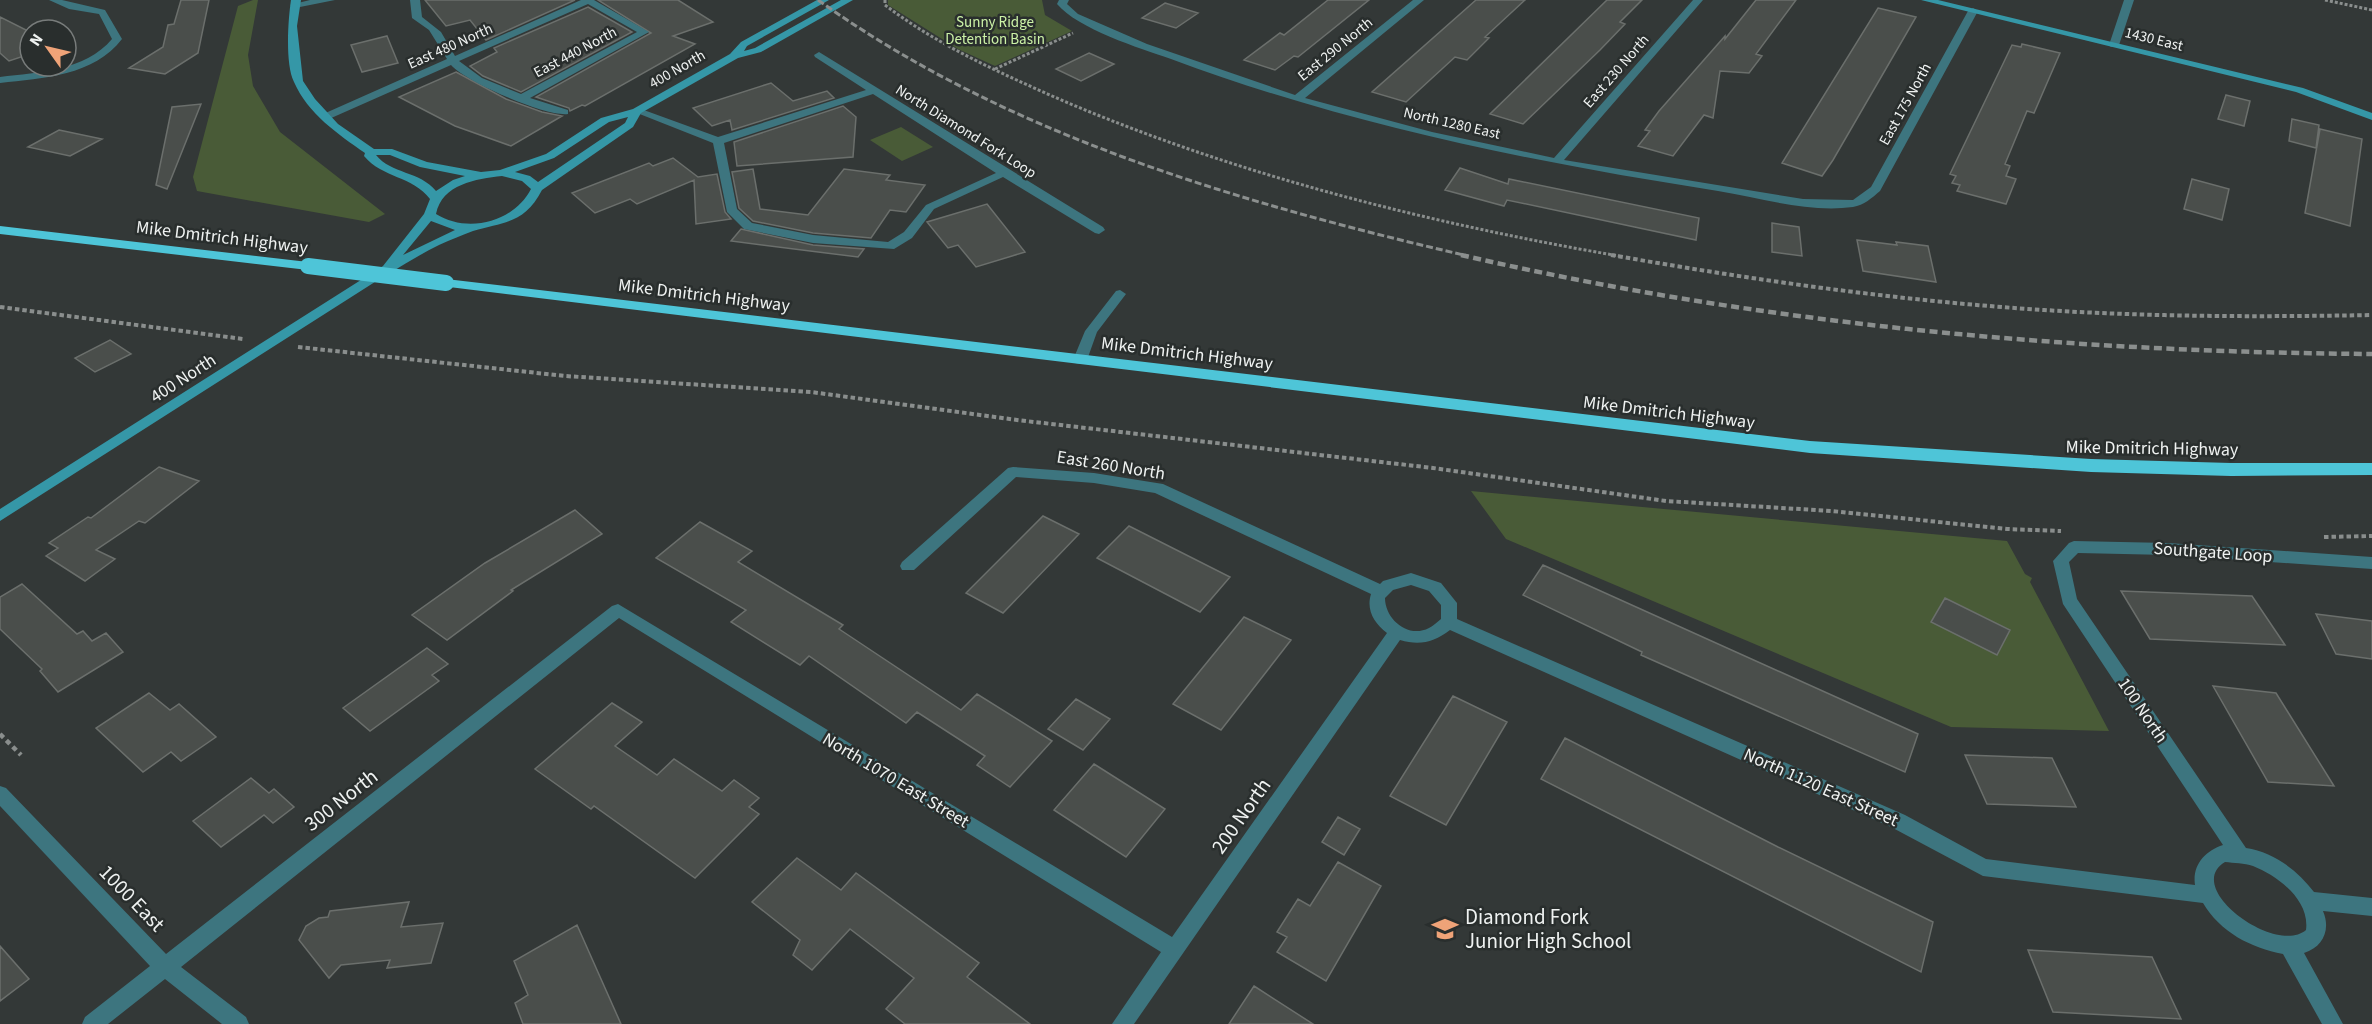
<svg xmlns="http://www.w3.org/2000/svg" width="2372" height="1024" viewBox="0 0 2372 1024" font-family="'Source Sans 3',sans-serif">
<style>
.green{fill:#495b37}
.building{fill:#4a4e4b;stroke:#6b6f6c;stroke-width:1.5}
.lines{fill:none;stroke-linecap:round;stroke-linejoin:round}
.path-far2{stroke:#8a8e8d;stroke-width:3;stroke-dasharray:3 2;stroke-linecap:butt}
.path-far1{stroke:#8a8e8d;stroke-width:4;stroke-dasharray:4.5 3;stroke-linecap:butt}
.path{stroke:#8a8e8d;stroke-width:4.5;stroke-dasharray:5 4;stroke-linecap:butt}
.lane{fill:#3d757f;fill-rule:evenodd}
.street{fill:#3d757f;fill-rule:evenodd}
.secondary{fill:#3597a7;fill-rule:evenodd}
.highway{fill:#4ec5d8;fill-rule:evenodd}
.rail-far1{stroke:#8b8f8e;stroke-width:3;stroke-dasharray:7 3;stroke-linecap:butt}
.rail{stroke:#8b8f8e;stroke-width:4.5;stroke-dasharray:8 4.5;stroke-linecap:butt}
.highway-bridge{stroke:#4ec5d8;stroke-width:16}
.labels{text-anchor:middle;stroke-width:5;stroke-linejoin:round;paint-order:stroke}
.far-park-label{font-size:15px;fill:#ccf2a7;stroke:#292e2d}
.far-street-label{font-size:15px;fill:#eff2f1;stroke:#292e2d}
.street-label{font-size:18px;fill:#eff2f1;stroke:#292e2d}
.near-street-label{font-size:21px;fill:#eff2f1;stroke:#292e2d}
.near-poi-label{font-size:21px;fill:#eff2f1;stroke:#292e2d;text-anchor:start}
</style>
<rect width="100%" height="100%" fill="#333837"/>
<path class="green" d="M 253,0 L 258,0 L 248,55 L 253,86 L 280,132 L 385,214 L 369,222 L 197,191 L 193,177 L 238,6 Z
M 888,0 L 1042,0 L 1045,15 L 1072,31 L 995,66 L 958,49 L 888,5 Z
M 901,127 L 933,147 L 902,161 L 870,140 Z
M 1471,491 L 2007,541 L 2025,574 L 2032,578 L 2030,582 L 2109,731 L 1951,727 L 1506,539 Z"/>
<path class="building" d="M 181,0 L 209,0 L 198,53 L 165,74 L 129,68 L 163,47 L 168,25 L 174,24 Z
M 425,0 L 575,0 L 486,40 L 470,20 L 446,26 Z
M 598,0 L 678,0 L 713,22 L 673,36 L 695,44 L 585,106 L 582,105 L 570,111 L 569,108 L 536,97 L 651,33 Z
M 1328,0 L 1369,0 L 1298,57 L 1294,56 L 1275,70 L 1244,60 L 1280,33 L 1284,35 Z
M 1476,0 L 1525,0 L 1485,37 L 1489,38 L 1467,60 L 1455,57 L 1406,102 L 1372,92 Z
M 1607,0 L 1642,0 L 1620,22 L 1625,24 L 1600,50 L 1523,124 L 1490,114 Z
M 1756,0 L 1796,0 L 1756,54 L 1762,56 L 1749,73 L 1720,71 L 1713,118 L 1704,115 L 1673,156 L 1638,146 L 1650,131 L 1645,130 L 1659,111 L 1725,36 L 1725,39 Z
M 1165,3 L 1198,13 L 1176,28 L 1142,18 Z
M 588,7 L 632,32 L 521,92 L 483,76 L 470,66 L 497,52 L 494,48 Z
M 1878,8 L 1916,17 L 1833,160 L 1822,176 L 1782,163 Z
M 0,17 L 30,32 L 30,54 L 9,61 L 0,53 Z
M 387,36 L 398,63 L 362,72 L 351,45 Z
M 2022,44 L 2060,53 L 2034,113 L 2027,111 L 2005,164 L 2010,166 L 2006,176 L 2016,179 L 2006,204 L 1957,191 L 1960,185 L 1952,183 L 1956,176 L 1950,174 L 2012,45 L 2021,47 Z
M 1089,53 L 1114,64 L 1081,81 L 1056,69 Z
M 456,72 L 506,99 L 542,112 L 562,116 L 511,146 L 455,126 L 399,97 Z
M 771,83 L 793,101 L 827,91 L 834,98 L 732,130 L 730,120 L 712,126 L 693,108 Z
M 2226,95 L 2250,101 L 2244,126 L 2218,119 Z
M 201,104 L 167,189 L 156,185 L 172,107 Z
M 843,106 L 856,117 L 853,157 L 737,166 L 734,142 Z
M 2292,119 L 2319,125 L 2316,148 L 2289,141 Z
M 2320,129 L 2362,139 L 2350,226 L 2305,213 Z
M 59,130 L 102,139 L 70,156 L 28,147 Z
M 673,158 L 698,177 L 717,174 L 725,212 L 731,219 L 696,224 L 694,180 L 637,204 L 630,199 L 595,213 L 572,193 L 649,163 L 653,166 Z
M 1460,168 L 1508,184 L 1509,179 L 1699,218 L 1696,240 L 1507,200 L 1504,206 L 1445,190 Z
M 753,169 L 760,209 L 808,215 L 844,169 L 890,175 L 886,180 L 925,185 L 906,212 L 890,210 L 871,238 L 813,233 L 753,221 L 739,208 L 732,172 Z
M 2192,179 L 2229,189 L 2222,220 L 2184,209 Z
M 987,204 L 1025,252 L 976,267 L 958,245 L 948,248 L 927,222 Z
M 1772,223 L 1799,227 L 1802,256 L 1772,252 Z
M 741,229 L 813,245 L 864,249 L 858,257 L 731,241 Z
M 1857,240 L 1897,245 L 1896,242 L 1928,246 L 1936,282 L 1863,271 Z
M 110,340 L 131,354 L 95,372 L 75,358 Z
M 159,467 L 199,481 L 145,523 L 139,521 L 96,550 L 115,559 L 85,581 L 46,556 L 58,548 L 49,543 L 88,517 L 91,518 Z
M 575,510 L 602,534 L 511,590 L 513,591 L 447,640 L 412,615 L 485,563 Z
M 1043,516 L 1079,534 L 1003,613 L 966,593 Z
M 700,522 L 752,551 L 738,562 L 843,625 L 839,629 L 961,710 L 977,694 L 1052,741 L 1010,787 L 977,765 L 985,756 L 917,712 L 906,723 L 809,656 L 800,665 L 731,622 L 746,610 L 656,558 Z
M 1129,526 L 1230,577 L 1200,612 L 1097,558 Z
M 1543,565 L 1918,734 L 1905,772 L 1641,655 L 1642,652 L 1523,595 Z
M 22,584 L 77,634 L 83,631 L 92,641 L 106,633 L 123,652 L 58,692 L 40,671 L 42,669 L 0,629 L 0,597 Z
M 2121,591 L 2252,596 L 2285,645 L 2150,639 Z
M 1945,598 L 2010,630 L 1997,655 L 1931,622 Z
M 2316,614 L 2372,621 L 2372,659 L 2336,654 Z
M 1244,617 L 1291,640 L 1221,730 L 1173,704 Z
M 427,648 L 448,664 L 432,675 L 439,681 L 370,731 L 343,708 Z
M 2213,686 L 2276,693 L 2334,786 L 2268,782 Z
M 149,693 L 170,710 L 179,704 L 216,737 L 181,761 L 171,752 L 143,772 L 96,728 Z
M 1453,696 L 1507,722 L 1446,825 L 1390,796 Z
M 1076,699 L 1110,719 L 1083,750 L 1048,729 Z
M 612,703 L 642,722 L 615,746 L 657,775 L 674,759 L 722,791 L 734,780 L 759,798 L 749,807 L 759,814 L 695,878 L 594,806 L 591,809 L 535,769 Z
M 1565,738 L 1778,847 L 1933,922 L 1921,972 L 1541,779 Z
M 1965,755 L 2052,758 L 2076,807 L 1987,804 Z
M 1094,764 L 1165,809 L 1126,857 L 1054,810 Z
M 251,778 L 269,793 L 274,789 L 294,807 L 273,823 L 264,815 L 221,847 L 193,821 Z
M 1338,817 L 1360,829 L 1344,855 L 1322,842 Z
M 797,858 L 841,890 L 856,873 L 979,963 L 967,977 L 1030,1024 L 905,1024 L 886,1009 L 914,978 L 850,929 L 812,970 L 793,955 L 800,940 L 752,902 Z
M 1338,862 L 1381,886 L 1326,981 L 1277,952 L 1287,937 L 1277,932 L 1298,899 L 1310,906 Z
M 409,902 L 401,927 L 443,923 L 431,963 L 387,968 L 390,960 L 341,965 L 329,978 L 299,940 L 306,926 L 319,918 L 328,917 L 330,911 Z
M 577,925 L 621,1024 L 523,1024 L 515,1003 L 528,995 L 514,961 Z
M 0,946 L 29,979 L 0,1001 Z
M 2028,950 L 2152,957 L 2181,1019 L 2053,1012 Z
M 1254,986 L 1313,1024 L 1229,1024 Z"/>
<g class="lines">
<path class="path-far2" d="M 885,0 L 885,5 C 936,44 994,70 1052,96 C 1232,174 1427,223 1619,256
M 2325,0 L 2372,10
M 995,69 L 1073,33"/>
<path class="path-far1" d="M 1611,255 C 1754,280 1899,301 2044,310 C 2154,317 2263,317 2372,315
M 0,307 L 243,339
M 298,347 L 565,376 L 811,392 L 1017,420 L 1433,468 L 1666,501 L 1832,511 L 2007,529 L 2061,531
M 2324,537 L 2372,536"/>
<path class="path" d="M 0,734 L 21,755"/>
<path class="lane" d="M 1120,290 L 1126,294 L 1097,332 L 1087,360 L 1080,364 L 1075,363 L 1073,360 L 1085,331 L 1116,291 Z"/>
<path class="street" d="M 49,0 L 62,0 L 105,10 L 122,39 C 94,76 43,78 0,83 L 0,77 C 39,72 85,71 112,39 L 99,14 L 69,9 Z
M 310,0 L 335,0 L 295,8 L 290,5 Z
M 410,0 L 420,0 L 422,17 L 441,32 L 455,56 L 581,0 L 594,0 L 649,32 L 530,98 L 568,110 L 568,114 C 546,117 466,82 451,65 L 329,119 L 321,119 L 321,115 L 447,59 L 429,30 L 412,18 ZM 588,4 L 637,32 L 521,94 L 482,78 L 459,61 Z
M 1059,0 L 1069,0 L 1067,4 L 1078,14 L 1147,44 L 1295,95 L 1413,0 L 1424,0 L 1305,98 L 1432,132 L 1554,158 L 1693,0 L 1703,0 L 1564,160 L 1803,199 L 1853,200 L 1871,187 L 1968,11 L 1973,8 L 1978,11 L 1880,191 C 1872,198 1864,205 1853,207 C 1808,213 1761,198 1718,191 C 1531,162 1348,125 1171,59 C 1139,48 1078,29 1057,4 Z
M 2124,0 L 2134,0 L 2119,45 L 2111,47 L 2109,45 Z
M 819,52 L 1103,227 L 1105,230 L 1099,234 L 1095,233 L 1003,177 L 934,209 L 912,238 L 894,249 L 813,243 L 744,229 L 727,212 L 713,143 L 632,111 L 641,109 L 718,137 L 866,90 L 815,57 L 814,55 ZM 873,94 L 996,173 L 926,205 L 904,232 L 888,242 L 813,235 L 752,223 L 737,209 L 724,143 Z
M 1013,467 L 1094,473 L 1163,484 L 1380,584 L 1383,581 L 1411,573 L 1441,583 L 1457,603 L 1457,619 L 1905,815 L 1986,859 L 2195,885 C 2192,865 2205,851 2223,845 L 2063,604 L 2053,561 L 2069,543 L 2074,541 L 2168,543 L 2372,557 L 2372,569 L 2168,555 L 2078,553 L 2069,562 L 2077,599 L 2246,848 C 2274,852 2298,871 2314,892 L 2372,898 L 2372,916 L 2323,911 C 2331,930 2323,947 2304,953 L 2343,1024 L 2322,1024 L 2283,954 C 2251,948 2220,932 2203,903 L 1983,876 L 1891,827 L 1450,630 C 1434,642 1420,646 1400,640 L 1134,1024 L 1112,1024 L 1161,952 L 619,618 L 181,967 L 246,1017 L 249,1024 L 222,1024 L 165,979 L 108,1024 L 82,1024 L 85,1017 L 150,966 L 0,806 L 0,786 L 6,788 L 166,954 L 612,606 L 618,604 L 1172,937 L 1387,633 C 1374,623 1366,610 1371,594 L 1155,493 L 1094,483 L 1016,477 L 914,570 L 902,570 L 900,566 L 902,562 L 1008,468 ZM 1411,585 L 1429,591 L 1441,605 L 1441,619 C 1437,622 1433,626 1429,628 C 1408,639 1385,619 1385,598 L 1393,590 ZM 2225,862 C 2234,863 2244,863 2253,866 C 2278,876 2310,900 2306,930 C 2276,956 2182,888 2225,862 Z"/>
<path class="secondary" d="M 291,0 L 301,0 L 297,26 L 303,81 L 315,99 L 338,124 L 374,149 L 392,149 L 427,162 L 481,172 L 500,170 L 546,154 L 601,118 L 633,109 L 730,54 L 741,42 L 817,0 L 829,0 L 747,46 L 744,51 L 755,48 L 841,0 L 853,0 L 761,52 L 738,58 L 641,113 L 633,127 L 542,190 C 525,223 505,222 473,231 C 462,235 450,240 439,245 C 422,253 406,264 389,273 L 0,521 L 0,509 L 383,266 L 424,214 L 430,199 C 413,176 382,178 364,156 L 365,153 C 338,134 308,114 294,82 C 285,64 288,20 291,0 ZM 628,117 L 625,123 L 538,182 L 530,176 L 515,172 L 554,158 L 609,122 ZM 376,155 L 390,155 L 420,167 L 465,176 L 453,180 L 436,191 C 420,171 391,174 376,155 ZM 502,176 L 522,181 L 531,189 C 514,222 468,234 436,214 C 442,184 476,179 502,176 ZM 431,221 L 455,230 L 403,255 Z
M 1921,0 L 1938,0 L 2303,88 L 2372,113 L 2372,120 L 2296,92 Z"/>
<path class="highway" d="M 0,226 L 308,262 L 315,266 L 308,270 L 0,234 Z
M 446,279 L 1810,441 L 2091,459 L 2231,463 L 2372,463 L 2372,475 L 2231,476 L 2091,472 L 1810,453 L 441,286 L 439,283 L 441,280 Z"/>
<path class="rail-far1" d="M 818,0 C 1008,136 1243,204 1468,256"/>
<path class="rail" d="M 1461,255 C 1761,324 2065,352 2372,354"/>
<path class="highway-bridge" d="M 308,266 L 446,283"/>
</g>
<defs>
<g id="school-bare" transform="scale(2.07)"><path d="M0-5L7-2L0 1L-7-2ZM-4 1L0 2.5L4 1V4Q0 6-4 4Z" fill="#efa378" stroke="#292e2d" stroke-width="2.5" paint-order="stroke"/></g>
</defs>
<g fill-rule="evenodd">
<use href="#school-bare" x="1445" y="929"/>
</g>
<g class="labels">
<g class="far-park-label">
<text x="995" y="27">Sunny Ridge<tspan x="995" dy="17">Detention Basin</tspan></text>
</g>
<g class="far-street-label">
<text transform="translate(2154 39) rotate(14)" y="5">1430 East</text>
<text transform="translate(450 46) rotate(-24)" y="5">East 480 North</text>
<text transform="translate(1335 49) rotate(-39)" y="5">East 290 North</text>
<text transform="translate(575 52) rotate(-28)" y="5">East 440 North</text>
<text transform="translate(677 69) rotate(-30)" y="5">400 North</text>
<text transform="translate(1616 71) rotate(-49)" y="5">East 230 North</text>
<text transform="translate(1905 104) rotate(-61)" y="5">East 175 North</text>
<text transform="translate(1452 123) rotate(13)" y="5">North 1280 East</text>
<text transform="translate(966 131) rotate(32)" y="5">North Diamond Fork Loop</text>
</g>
<g class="street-label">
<text transform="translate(222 237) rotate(7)" y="6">Mike Dmitrich Highway</text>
<text transform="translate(704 295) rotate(7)" y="6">Mike Dmitrich Highway</text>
<text transform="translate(1187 353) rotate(7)" y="6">Mike Dmitrich Highway</text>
<text transform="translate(183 378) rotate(-33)" y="6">400 North</text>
<text transform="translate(1669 412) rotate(7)" y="6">Mike Dmitrich Highway</text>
<text transform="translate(2152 448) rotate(1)" y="6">Mike Dmitrich Highway</text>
<text transform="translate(1111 465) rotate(9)" y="6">East 260 North</text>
<text transform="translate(2213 552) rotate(4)" y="6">Southgate Loop</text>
<text transform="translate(2143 710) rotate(56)" y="6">100 North</text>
<text transform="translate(896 780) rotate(31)" y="6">North 1070 East Street</text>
<text transform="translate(1821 787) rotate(24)" y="6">North 1120 East Street</text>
</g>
<g class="near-street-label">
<text transform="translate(341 800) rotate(-38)" y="7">300 North</text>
<text transform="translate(1241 816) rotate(-55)" y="7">200 North</text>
<text transform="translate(132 898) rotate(46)" y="7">1000 East</text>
</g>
<g class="near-poi-label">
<text x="1465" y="924">Diamond Fork<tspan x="1465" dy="24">Junior High School</tspan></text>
</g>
</g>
<g transform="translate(48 48) rotate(304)"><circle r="28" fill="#292e2d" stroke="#787c7b" stroke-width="1.5"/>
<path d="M0-4.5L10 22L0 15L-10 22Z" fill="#efa378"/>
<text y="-9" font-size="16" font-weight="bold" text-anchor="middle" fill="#eff2f1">N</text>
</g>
</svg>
